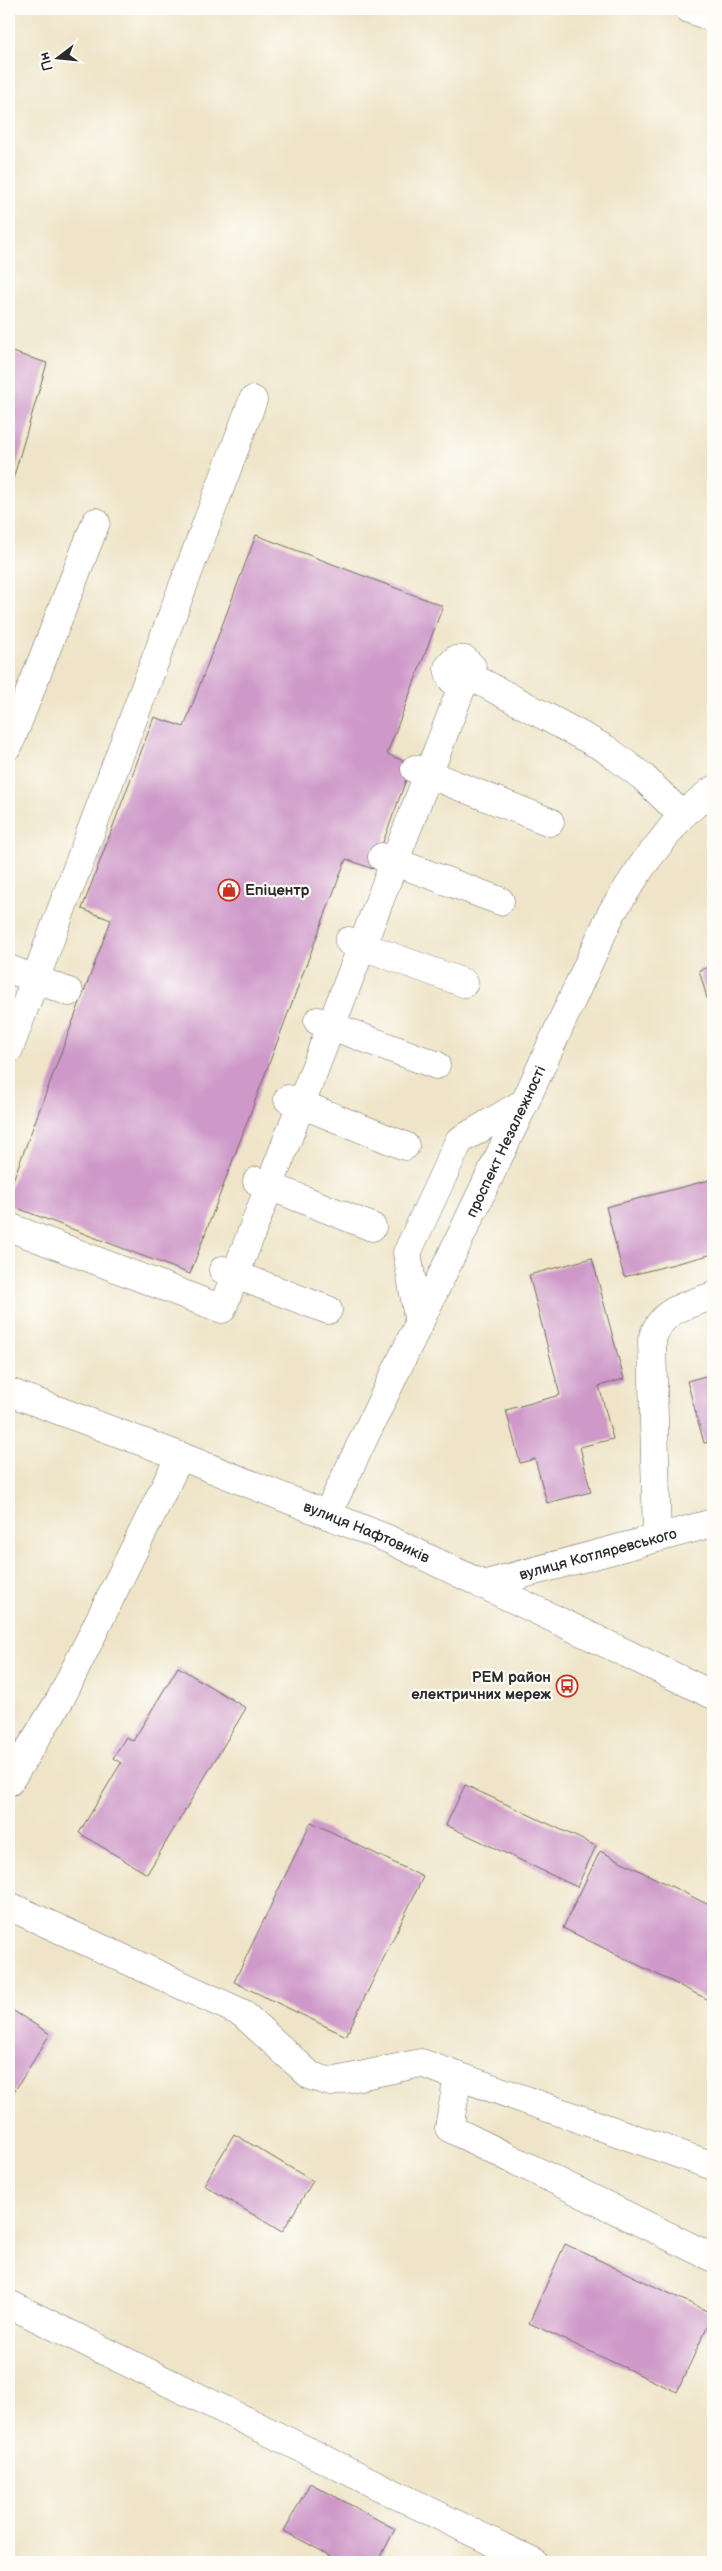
<svg xmlns="http://www.w3.org/2000/svg" width="722" height="2571" viewBox="0 0 722 2571" font-family="'Balsamiq Sans',sans-serif">
<style>
.building{fill:#ce98c9}
.lines{fill:none;stroke-linecap:round;stroke-linejoin:round}
.minor-casing{stroke:#706c62;stroke-width:29}
.major-casing{stroke:#706c62;stroke-width:29}
.minor{stroke:#fff;stroke-width:28}
.major{stroke:#fff;stroke-width:28}
.labels{text-anchor:middle;stroke-width:4.5;stroke-linejoin:round;paint-order:stroke}
.poi-label{font-size:15px;font-weight:bold;fill:#2b2b2b;stroke:#fdfcf7;text-anchor:start}
.street-label{font-size:15px;fill:#2b2b2b;stroke:#fdfcf7}
</style>
<rect width="100%" height="100%" fill="#fdfcf7"/>
<filter id="ink" filterUnits="userSpaceOnUse"><feTurbulence type="fractalNoise" baseFrequency=".02" numOctaves="2"/><feDisplacementMap in="SourceGraphic" scale="10" xChannelSelector="R" yChannelSelector="G"/><feConvolveMatrix kernelMatrix="1 2 1 2 8 2 1 2 1" color-interpolation-filters="sRGB"/></filter>
<filter id="wash" filterUnits="userSpaceOnUse"><feTurbulence type="fractalNoise" baseFrequency=".0096" numOctaves="4" result="noise"/><feDisplacementMap in="SourceGraphic" scale="20" xChannelSelector="R" yChannelSelector="G"/><feGaussianBlur stdDeviation="1.12" result="paint"/><feColorMatrix in="noise" values="0 0 0 0 0 0 0 0 0 0 0 0 0 0 0 0 0 1.4 0 .05"/><feComposite in="paint" operator="in"/></filter>
<g filter="url(#wash)">
<rect width="100%" height="100%" fill="#efe4c8"/>
<g id="blocks">
<path class="building" d="M 9,351 L 47,363 L 13,479 L 9,478 Z
M 256,535 L 443,606 L 387,754 L 412,764 L 373,869 L 346,859 L 190,1274 L 9,1205 L 9,1191 L 111,920 L 82,909 L 154,717 L 184,727 Z
M 713,966 L 713,1019 L 699,970 Z
M 713,1179 L 713,1254 L 624,1277 L 606,1207 Z
M 592,1258 L 624,1379 L 599,1386 L 613,1439 L 580,1447 L 591,1492 L 547,1503 L 535,1459 L 520,1463 L 506,1410 L 560,1395 L 529,1275 Z
M 713,1374 L 713,1441 L 704,1443 L 687,1381 Z
M 178,1667 L 246,1708 L 147,1874 L 79,1833 L 121,1763 L 113,1758 L 126,1737 L 133,1741 Z
M 465,1785 L 596,1846 L 577,1887 L 446,1825 Z
M 311,1822 L 423,1877 L 346,2036 L 234,1982 Z
M 600,1851 L 713,1907 L 713,2002 L 563,1928 Z
M 9,2008 L 50,2034 L 9,2100 Z
M 234,2134 L 313,2181 L 282,2232 L 204,2185 Z
M 565,2244 L 713,2314 L 677,2392 L 529,2323 Z
M 310,2483 L 395,2529 L 378,2562 L 342,2562 L 284,2531 Z"/>
</g>
</g>
<g filter="url(#ink)">
<use href="#blocks" fill-opacity="0" stroke="#706c62" stroke-width="1"/>
<g class="lines">
<g class="minor-casing">
<g id="minor">
<path d="M 689,9 L 713,18"/>
<path d="M 472,677 L 606,749 L 643,777 L 682,815"/>
<path d="M 9,745 L 96,522"/>
<path d="M 415,769 L 550,822"/>
<path d="M 382,857 L 500,901"/>
<path d="M 349,941 L 464,983"/>
<path d="M 9,969 L 69,992"/>
<path d="M 318,1021 L 436,1065"/>
<path d="M 9,1049 L 253,400"/>
<path d="M 288,1099 L 405,1146"/>
<path d="M 257,1181 L 372,1227"/>
<path d="M 9,1227 L 222,1309 L 463,684 L 472,677 L 472,667 L 465,660 L 455,660 L 448,668 C 450,679 452,683 463,684"/>
<path d="M 223,1270 L 328,1310"/>
<path d="M 419,1324 L 407,1253 L 459,1141 L 525,1102"/>
<path id="s1" d="M 9,1392 L 180,1456 L 388,1539 L 713,1695"/>
<path d="M 657,1538 L 652,1340 C 660,1310 686,1305 713,1296"/>
<path id="s2" d="M 482,1585 L 713,1523"/>
<path d="M 9,1782 L 61,1698 L 180,1456"/>
<path d="M 9,1906 L 242,2013 L 311,2076 L 331,2082 L 421,2063 L 713,2166"/>
<path d="M 458,2076 L 449,2128 L 713,2258"/>
<path d="M 9,2304 L 533,2562"/>
</g>
</g>
<g class="major-casing">
<g id="major">
<path id="s3" d="M 327,1515 L 525,1102 L 612,912 L 642,866 L 682,815 L 713,790"/>
</g>
</g>
<use href="#minor" class="minor"/>
<use href="#major" class="major"/>
</g>
</g>
<defs>
<g id="shop-ring" transform="scale(1.125)"><circle r="9.5" fill="#fdfcf7" stroke="#c8321e" stroke-width="1.5"/><path d="M-5-2.5h2.3a2.7 3.5 0 0 1 5.4 0H5L5.5 6h-11ZM-1.5-2.5h3a1.5 2.3 0 0 0-3 0Z" fill="#c8321e"/></g>
<g id="bus-ring" transform="scale(1.125)"><circle r="9.5" fill="#fdfcf7" stroke="#c8321e" stroke-width="1.5"/><path d="M-5-6H5V4H4V6H2V4H-2V6H-4V4H-5ZM-3.5-4V0h7V-4ZM-3.5 1.2v1.5H-2V1.2ZM2 1.2v1.5H3.5V1.2Z" fill="#c8321e"/></g>
</defs>
<g fill-rule="evenodd">
<use href="#shop-ring" x="229" y="890"/>
<use href="#bus-ring" x="567" y="1686"/>
</g>
<g class="labels">
<g class="poi-label">
<text x="245" y="895">Епіцентр</text>
<text x="551" y="1682" text-anchor="end">РЕМ район<tspan x="551" dy="17">електричних мереж</tspan></text>
</g>
<g class="street-label">
<text dy="5" stroke="none"><textPath href="#s3" startOffset="414">проспект Незалежності</textPath></text>
<text dy="5" stroke="none"><textPath href="#s1" startOffset="384">вулиця Нафтовиків</textPath></text>
<text dy="5" stroke="none"><textPath href="#s2" startOffset="120">вулиця Котляревського</textPath></text>
</g>
</g>
<rect width="722" height="2571" fill="none" stroke="#fdfcf7" stroke-width="30"/>
<g transform="translate(58 58) rotate(254)" stroke="#fdfcf7" stroke-width="4" paint-order="stroke">
<path d="M0-4L9 19L0 12L-9 19Z" fill="#2b2b2b"/>
<text y="-8" font-size="14" font-weight="bold" text-anchor="middle" fill="#2b2b2b">Пн</text>
</g>
</svg>
